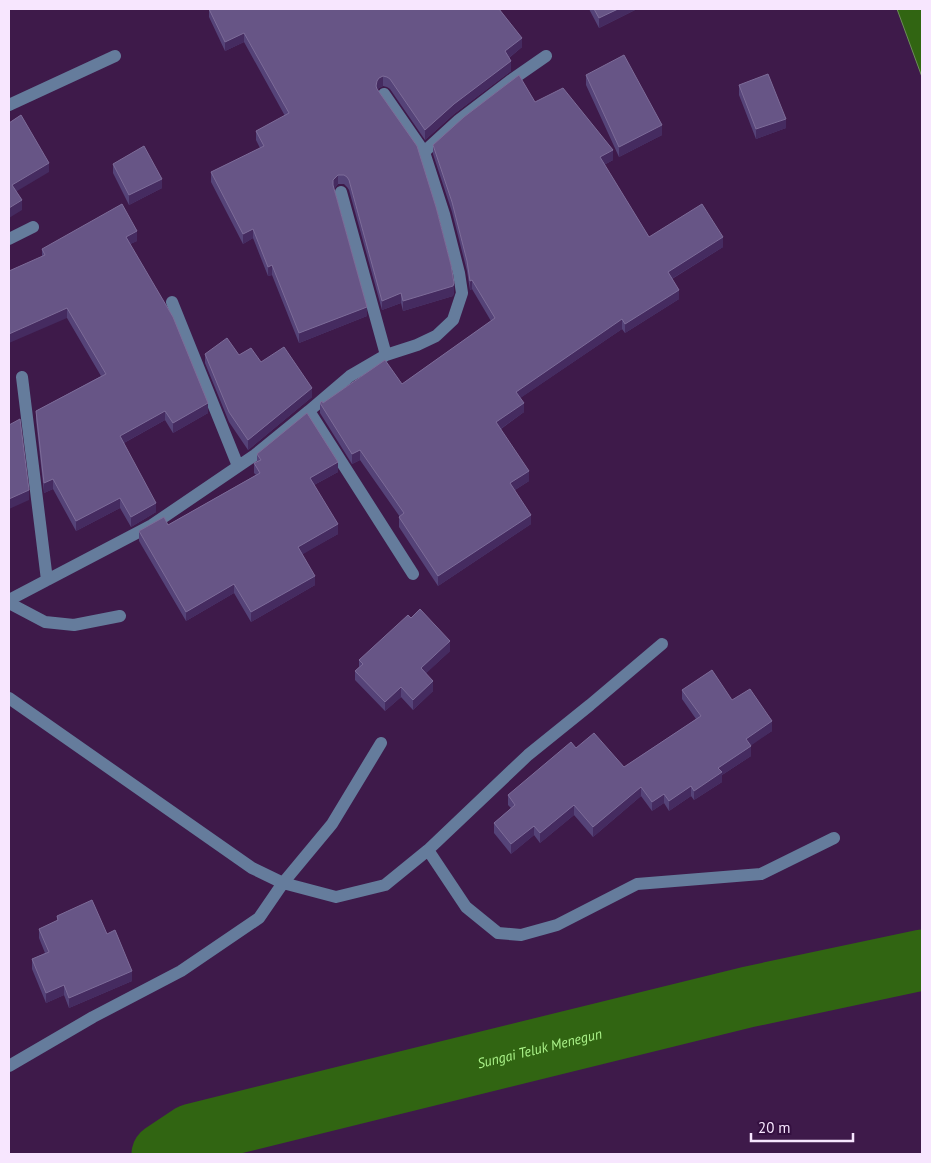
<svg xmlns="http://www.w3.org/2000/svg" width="931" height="1163" viewBox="0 0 931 1163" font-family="'PT Sans',sans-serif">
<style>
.water{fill:#316512;stroke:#6c8c59}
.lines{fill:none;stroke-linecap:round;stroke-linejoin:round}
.river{stroke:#316512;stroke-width:61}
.minor{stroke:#657c9c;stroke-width:12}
.wall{fill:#554378}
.shaded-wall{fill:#452b60}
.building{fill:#675586;stroke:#7d6c99}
.labels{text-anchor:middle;stroke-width:4.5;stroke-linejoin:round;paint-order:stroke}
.water-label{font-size:14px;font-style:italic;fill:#abf38a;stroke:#330f3f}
</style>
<rect width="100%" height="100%" fill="#3e1a4a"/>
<path class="water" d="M 897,9 L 922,9 L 922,77 Z"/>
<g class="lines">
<path class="river" id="s1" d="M 162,1154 L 192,1134 L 748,997 L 922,960"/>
<path class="minor" d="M 9,105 L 115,56
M 424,152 L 459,120 L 510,81 L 546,56
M 341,192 L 386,355
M 9,239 L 33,227
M 172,302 L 238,466
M 22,377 L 47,580
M 309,411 L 413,574
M 9,600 L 152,525 L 255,455 L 309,411 L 350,376 L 386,355 L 417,345 L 436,336 L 453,320 L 462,293 L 459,273 L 444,214 L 424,152 L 384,94
M 9,603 L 45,622 L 74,625 L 120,616
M 9,698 L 252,868 L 283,883 L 336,897 L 385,885 L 428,850 L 528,755 L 590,705 L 662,644
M 428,850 L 466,907 L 498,933 L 521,935 L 557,925 L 637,884 L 761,874 L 834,838
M 9,1066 L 93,1017 L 181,971 L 259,918 L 283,883 L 332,824 L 381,743"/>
</g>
<path class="wall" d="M 209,9 L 499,9 L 522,47 L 509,58 L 511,71 L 454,114 L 425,140 L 390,89 L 387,87 L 383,86 L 379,88 L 378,89 L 454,292 L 453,296 L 403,311 L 401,303 L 382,310 L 349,190 L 347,187 L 344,184 L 338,184 L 334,189 L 367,316 L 299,343 L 272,275 L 268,276 L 253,238 L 243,244 L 211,182 L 211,172 L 260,148 L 256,140 L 256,131 L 285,116 L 244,42 L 225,51 L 209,17 Z
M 589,9 L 637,9 L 599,28 Z
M 586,75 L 662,135 L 619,157 L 586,85 Z
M 739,85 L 786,128 L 756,139 L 739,95 Z
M 535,102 L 613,160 L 604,165 L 649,237 L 723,247 L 672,279 L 679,299 L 625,333 L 622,329 L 520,398 L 524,412 L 501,429 L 529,481 L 515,490 L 531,524 L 438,586 L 399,527 L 399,517 L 400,517 L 360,460 L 352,464 L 320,413 L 320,403 L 323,403 L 402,384 L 491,321 L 472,289 L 470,290 L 467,271 L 452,212 L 433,154 L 433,145 Z
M 113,164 L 162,188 L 129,205 L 113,173 Z
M 137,241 L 130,244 L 208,413 L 173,433 L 165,420 L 124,443 L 156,512 L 131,527 L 120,508 L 76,531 L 53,489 L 44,493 L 36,420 L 36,411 L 101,376 L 67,318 L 42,256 L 42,249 Z
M 205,354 L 239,355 L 261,362 L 312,397 L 248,450 L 229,422 L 205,363 Z
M 257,454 L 338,472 L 314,485 L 338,534 L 302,554 L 315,585 L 251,622 L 234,593 L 186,621 L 139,541 L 139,531 L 168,525 L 256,475 L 254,473 L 254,463 L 257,462 Z
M 450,651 L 426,673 L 433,691 L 413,710 L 401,697 L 385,711 L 355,680 L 355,671 L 359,667 L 359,660 Z
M 682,690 L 732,700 L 772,731 L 750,745 L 751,756 L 722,775 L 722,782 L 694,800 L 691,796 L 669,811 L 664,803 L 652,811 L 641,796 L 593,837 L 574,815 L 540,843 L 534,835 L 511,854 L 494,833 L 494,823 L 511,808 L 508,805 L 508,795 L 576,748 L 624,767 L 696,719 L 682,699 Z
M 57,916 L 107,934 L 132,981 L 69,1008 L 64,995 L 46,1003 L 32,969 L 32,959 L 45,953 L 39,938 L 39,929 L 57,921 Z"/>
<path class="shaded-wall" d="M 618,9 L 637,9 L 599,28 L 599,18 Z
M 244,33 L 244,42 L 225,51 L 225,42 Z
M 522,38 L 522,47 L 505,61 L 505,51 Z
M 511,61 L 511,71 L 454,114 L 425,140 L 425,130 L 454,104 Z
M 383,76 L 383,86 L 379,88 L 377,91 L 376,95 L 377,81 L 379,78 Z
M 786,119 L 786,128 L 756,139 L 756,129 Z
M 662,125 L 662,135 L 619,157 L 619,147 Z
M 613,150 L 613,160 L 600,167 L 600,157 Z
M 49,163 L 49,172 L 12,194 L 12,185 Z
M 338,175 L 338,184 L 333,190 L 333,180 Z
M 162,179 L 162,188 L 129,205 L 129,195 Z
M 22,200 L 22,210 L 9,218 L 9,208 Z
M 253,229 L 253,238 L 243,244 L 243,234 Z
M 137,231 L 137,241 L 126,246 L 126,237 Z
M 723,237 L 723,247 L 668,281 L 668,272 Z
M 272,265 L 272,275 L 268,276 L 268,267 Z
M 472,280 L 472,289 L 470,290 L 470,281 Z
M 454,283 L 454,292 L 453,296 L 403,311 L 403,301 Z
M 679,290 L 679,299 L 625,333 L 625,324 Z
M 401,293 L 401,303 L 382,310 L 382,301 Z
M 367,307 L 367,316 L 299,343 L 299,333 Z
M 67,308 L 67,318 L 9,343 L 9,334 Z
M 622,319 L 622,329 L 516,401 L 516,392 Z
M 312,388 L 312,397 L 248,450 L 248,440 Z
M 208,403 L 208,413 L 173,433 L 173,423 Z
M 524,403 L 524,412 L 496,432 L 496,422 Z
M 165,411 L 165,420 L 120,445 L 120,436 Z
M 360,450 L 360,460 L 352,464 L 352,454 Z
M 338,462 L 338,472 L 310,487 L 310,478 Z
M 529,471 L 529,481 L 510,493 L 510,483 Z
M 53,479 L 53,489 L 44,493 L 44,483 Z
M 29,490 L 29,500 L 9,509 L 9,499 Z
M 120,498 L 120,508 L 76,531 L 76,521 Z
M 156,503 L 156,512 L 131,527 L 131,517 Z
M 531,515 L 531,524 L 438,586 L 438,576 Z
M 338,524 L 338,534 L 298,557 L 298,547 Z
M 315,576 L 315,585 L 251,622 L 251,612 Z
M 234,584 L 234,593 L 186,621 L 186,612 Z
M 450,641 L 450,651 L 421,678 L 421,668 Z
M 433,681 L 433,691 L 413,710 L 413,700 Z
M 401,687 L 401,697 L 385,711 L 385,702 Z
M 772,721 L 772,731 L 746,749 L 746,739 Z
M 751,746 L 751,756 L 722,775 L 722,782 L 694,800 L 694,791 L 718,768 Z
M 691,786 L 691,796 L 669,811 L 669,801 Z
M 641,787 L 641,796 L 593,837 L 593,827 Z
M 664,794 L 664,803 L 652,811 L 652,802 Z
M 574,805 L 574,815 L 540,843 L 540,833 Z
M 534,826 L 534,835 L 511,854 L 511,844 Z
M 132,971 L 132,981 L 69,1008 L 69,998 Z
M 64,985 L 64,995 L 46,1003 L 46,993 Z"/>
<path class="building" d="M 209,9 L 499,9 L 522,38 L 505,51 L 511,61 L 454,104 L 425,130 L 390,79 L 387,77 L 383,76 L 379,78 L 377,81 L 376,86 L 377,89 L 417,146 L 436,207 L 451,265 L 454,283 L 453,286 L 403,301 L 401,293 L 382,301 L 349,180 L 347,177 L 344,175 L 338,175 L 333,180 L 333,185 L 367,307 L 299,333 L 272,265 L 268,267 L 253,229 L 243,234 L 211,172 L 264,146 L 256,131 L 289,113 L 244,33 L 225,42 Z
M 594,9 L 618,9 L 599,18 Z
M 624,55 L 662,125 L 619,147 L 586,75 Z
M 768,74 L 786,119 L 756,129 L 739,85 Z
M 519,75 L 535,102 L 563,88 L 613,150 L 600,157 L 649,237 L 702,204 L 723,237 L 668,272 L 679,290 L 625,324 L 622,319 L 516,392 L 524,403 L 496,422 L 529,471 L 510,483 L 531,515 L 438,576 L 399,517 L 404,513 L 360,450 L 352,454 L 320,403 L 322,401 L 323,403 L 385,360 L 402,384 L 495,318 L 472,280 L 470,281 L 467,261 L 452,202 L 433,145 L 464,117 Z
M 21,115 L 49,163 L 12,185 L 22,200 L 9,208 L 9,123 Z
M 144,146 L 162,179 L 129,195 L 113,164 Z
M 122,204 L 137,231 L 126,237 L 173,317 L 208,403 L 173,423 L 165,411 L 120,436 L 156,503 L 131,517 L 120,498 L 76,521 L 53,479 L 44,483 L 36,411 L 106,374 L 67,308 L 9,334 L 9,271 L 45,255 L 42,249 Z
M 227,338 L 239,355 L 251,348 L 261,362 L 284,347 L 312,388 L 248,440 L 229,412 L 205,354 Z
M 307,413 L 338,462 L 310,478 L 338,524 L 298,547 L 315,576 L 251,612 L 234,584 L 186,612 L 139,531 L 164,517 L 168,525 L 260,473 L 254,463 L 261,460 L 257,454 Z
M 20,419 L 29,490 L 9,499 L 9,425 Z
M 420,609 L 450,641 L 421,668 L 433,681 L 413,700 L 401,687 L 385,702 L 355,671 L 363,664 L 359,660 L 408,615 L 411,618 Z
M 712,670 L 732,700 L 750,689 L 772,721 L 746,739 L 751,746 L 718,768 L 722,772 L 694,791 L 691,786 L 669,801 L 664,794 L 652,802 L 641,787 L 593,827 L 574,805 L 540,833 L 534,826 L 511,844 L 494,823 L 515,805 L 508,795 L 571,742 L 576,748 L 594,733 L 624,767 L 701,716 L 682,690 Z
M 92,900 L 107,934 L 115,930 L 132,971 L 69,998 L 64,985 L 46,993 L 32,959 L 49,952 L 39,929 L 58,920 L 57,916 Z"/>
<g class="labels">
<g class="water-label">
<text dy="5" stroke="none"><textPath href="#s1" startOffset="394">Sungai Teluk Menegun</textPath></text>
</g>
</g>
<rect width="931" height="1163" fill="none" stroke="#f7e6fe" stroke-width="20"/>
<path d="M751 1133v8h102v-8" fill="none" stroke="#f7e6fe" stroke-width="2.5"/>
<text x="758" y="1133" font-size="15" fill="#f7e6fe" stroke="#330f3f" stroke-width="4" paint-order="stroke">20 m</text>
</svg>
